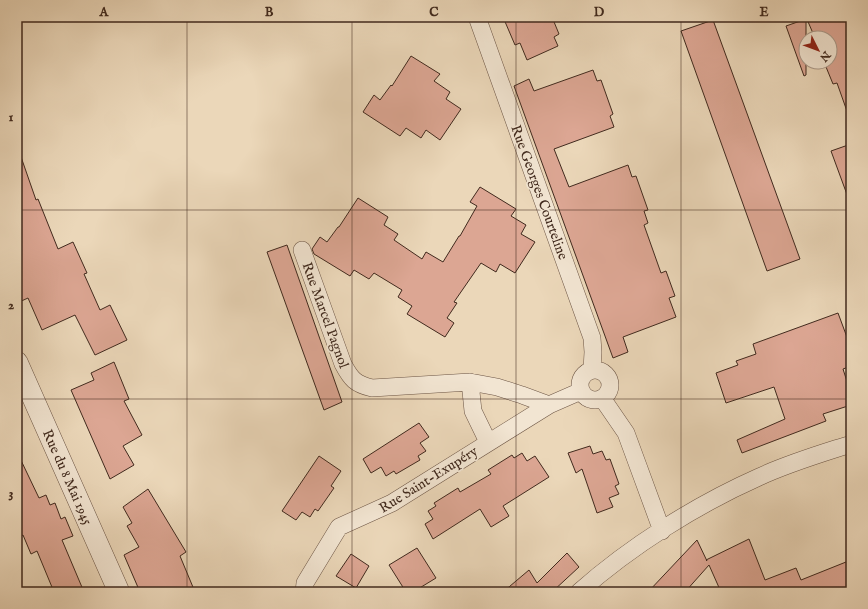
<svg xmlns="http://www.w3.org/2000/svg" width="868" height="609" viewBox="0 0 868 609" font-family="'IM FELL English',serif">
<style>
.building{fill:#dca693;stroke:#412a1e}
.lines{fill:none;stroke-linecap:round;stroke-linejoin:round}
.minor-casing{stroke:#6c5545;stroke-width:18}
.tertiary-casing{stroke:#6c5545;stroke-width:22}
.minor{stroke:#f2e5d2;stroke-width:17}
.tertiary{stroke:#f2e5d2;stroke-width:21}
.grid{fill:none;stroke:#412a1e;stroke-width:1;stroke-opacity:0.55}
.labels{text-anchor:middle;stroke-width:3.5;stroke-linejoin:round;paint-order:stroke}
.street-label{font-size:14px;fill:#412a1e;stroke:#f2e5d2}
.neatline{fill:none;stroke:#412a1e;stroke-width:1.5}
.grid-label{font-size:13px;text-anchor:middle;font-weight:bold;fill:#412a1e}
</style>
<rect width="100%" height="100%" fill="#ebd7b9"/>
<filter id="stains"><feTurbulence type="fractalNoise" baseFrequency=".005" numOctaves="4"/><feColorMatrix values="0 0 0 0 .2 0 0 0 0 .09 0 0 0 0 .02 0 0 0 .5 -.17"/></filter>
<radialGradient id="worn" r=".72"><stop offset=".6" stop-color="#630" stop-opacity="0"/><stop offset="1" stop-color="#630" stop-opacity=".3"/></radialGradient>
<path class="building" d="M 503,17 L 552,17 L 559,34 L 554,37 L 558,46 L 527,60 L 520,43 L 515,45 Z
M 806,17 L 851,17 L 851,114 L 848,114 L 837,83 L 833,84 L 824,62 L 830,62 L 830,38 L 815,38 Z
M 806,19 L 806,75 L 804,76 L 786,26 Z
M 713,20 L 800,259 L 767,271 L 681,31 Z
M 411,56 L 440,74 L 434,81 L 450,92 L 446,99 L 461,109 L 440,140 L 426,130 L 421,138 L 406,128 L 400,136 L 363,112 L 374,95 L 380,100 L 391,85 L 392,86 Z
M 593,70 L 597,81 L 601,80 L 613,114 L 610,116 L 614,127 L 554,149 L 569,187 L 628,165 L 632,177 L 636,176 L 648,210 L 644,211 L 648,223 L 644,225 L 661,273 L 666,271 L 675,296 L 669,298 L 676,317 L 623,337 L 628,352 L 613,358 L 514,86 L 529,79 L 534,91 Z
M 851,144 L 851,200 L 849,200 L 831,151 Z
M 17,154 L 20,154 L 36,200 L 38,199 L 58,249 L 73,242 L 87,273 L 84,274 L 100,310 L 110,305 L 127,340 L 95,355 L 75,315 L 42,330 L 28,298 L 17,303 Z
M 480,187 L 516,209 L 511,216 L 526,225 L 521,234 L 535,242 L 515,273 L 500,264 L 496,272 L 481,263 L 454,302 L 457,303 L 447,318 L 454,323 L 445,337 L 407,314 L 412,306 L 398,297 L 402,290 L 374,273 L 369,279 L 354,270 L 350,276 L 314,254 L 312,249 L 320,237 L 327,242 L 338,227 L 339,227 L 358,198 L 388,217 L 384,225 L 398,234 L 394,240 L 422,259 L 426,252 L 443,262 L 459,236 L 460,236 L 477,206 L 470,202 Z
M 287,245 L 342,402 L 324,410 L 267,252 Z
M 838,313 L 851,348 L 851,366 L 843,369 L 851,394 L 851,405 L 823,414 L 826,421 L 742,453 L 737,440 L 785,419 L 774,387 L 726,403 L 716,373 L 738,365 L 736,361 L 756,354 L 753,344 Z
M 114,362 L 129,399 L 124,401 L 142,435 L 123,446 L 134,465 L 110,479 L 71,390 L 94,380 L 91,373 Z
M 419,423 L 429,437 L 420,443 L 426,451 L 418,456 L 420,460 L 396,474 L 394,471 L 386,476 L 381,467 L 371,473 L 363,459 Z
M 590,446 L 593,454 L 602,451 L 606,460 L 610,459 L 619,484 L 615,486 L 619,494 L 609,498 L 613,507 L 597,513 L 582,469 L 576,473 L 568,453 Z
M 17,452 L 39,498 L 46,495 L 50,505 L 55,503 L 61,519 L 65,517 L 73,536 L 62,540 L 84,592 L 54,592 L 37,551 L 31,554 L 23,535 L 17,538 Z
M 522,453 L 527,461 L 535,456 L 549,477 L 503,506 L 509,516 L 491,527 L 480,509 L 433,539 L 425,524 L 433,519 L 428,511 L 436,506 L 434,503 L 458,488 L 460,492 L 491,474 L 488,470 L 512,455 L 514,458 Z
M 319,456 L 341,471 L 331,486 L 334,488 L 318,511 L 315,509 L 310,517 L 302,512 L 296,520 L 282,511 Z
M 148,489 L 186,552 L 180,556 L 195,592 L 140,592 L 124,555 L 139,547 L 127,526 L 132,523 L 123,507 Z
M 749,539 L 765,580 L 796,568 L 801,580 L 851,560 L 851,592 L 721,592 L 709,565 L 685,592 L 648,592 L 697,540 L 707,561 L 706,560 Z
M 417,548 L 436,578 L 413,592 L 406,592 L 389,565 Z
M 567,553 L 579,567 L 552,592 L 503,592 L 529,570 L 537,583 Z
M 351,554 L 369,566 L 356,588 L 336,576 Z"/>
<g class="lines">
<g class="minor-casing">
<path id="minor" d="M 477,17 L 592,338 L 593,352 L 592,370
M 302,250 L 343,364 C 351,379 355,384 372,388 L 470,382 L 497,387 L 522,395 L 549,405
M580 385a15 15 0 1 1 30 0a15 15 0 1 1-30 0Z
M 470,382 L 473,411 L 488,442
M 602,398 L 626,433 L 662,531
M 304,592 L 305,583 L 339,527 L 392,503 L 549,405 L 581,391
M 579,592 C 631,546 696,505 759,477 C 789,463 820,454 851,444"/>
</g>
<g class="tertiary-casing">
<path id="tertiary" d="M 17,362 L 119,592"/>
</g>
<use href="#minor" class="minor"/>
<use href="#tertiary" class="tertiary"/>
</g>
<path class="grid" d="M 187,17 L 187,592M 352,17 L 352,592M 516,17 L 516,592M 681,17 L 681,592M 17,210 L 851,210M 17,399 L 851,399"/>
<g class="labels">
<g class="street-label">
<text transform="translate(540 192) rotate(70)" y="5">Rue Georges Courteline</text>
<text transform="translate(326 315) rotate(70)" y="5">Rue Marcel Pagnol</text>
<text transform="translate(68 477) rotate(66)" y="5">Rue du 8 Mai 1945</text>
<text transform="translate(428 479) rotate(-32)" y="5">Rue Saint-Exupéry</text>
</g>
</g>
<rect width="868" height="609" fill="none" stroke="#ebd7b9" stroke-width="44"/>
<g transform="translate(818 50) rotate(132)"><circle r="19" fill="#f2e5d2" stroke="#ab9a8a"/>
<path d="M0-3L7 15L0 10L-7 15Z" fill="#8f2418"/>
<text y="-6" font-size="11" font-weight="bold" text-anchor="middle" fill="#412a1e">N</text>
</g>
<rect x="22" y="22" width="824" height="565" class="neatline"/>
<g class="grid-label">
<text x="104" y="16">A</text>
<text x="269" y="16">B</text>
<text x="434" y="16">C</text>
<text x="599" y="16">D</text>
<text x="764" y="16">E</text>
<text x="11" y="121">1</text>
<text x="11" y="309">2</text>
<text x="11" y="497">3</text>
</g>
<rect width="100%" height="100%" filter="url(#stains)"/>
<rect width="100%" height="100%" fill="url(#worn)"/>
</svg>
